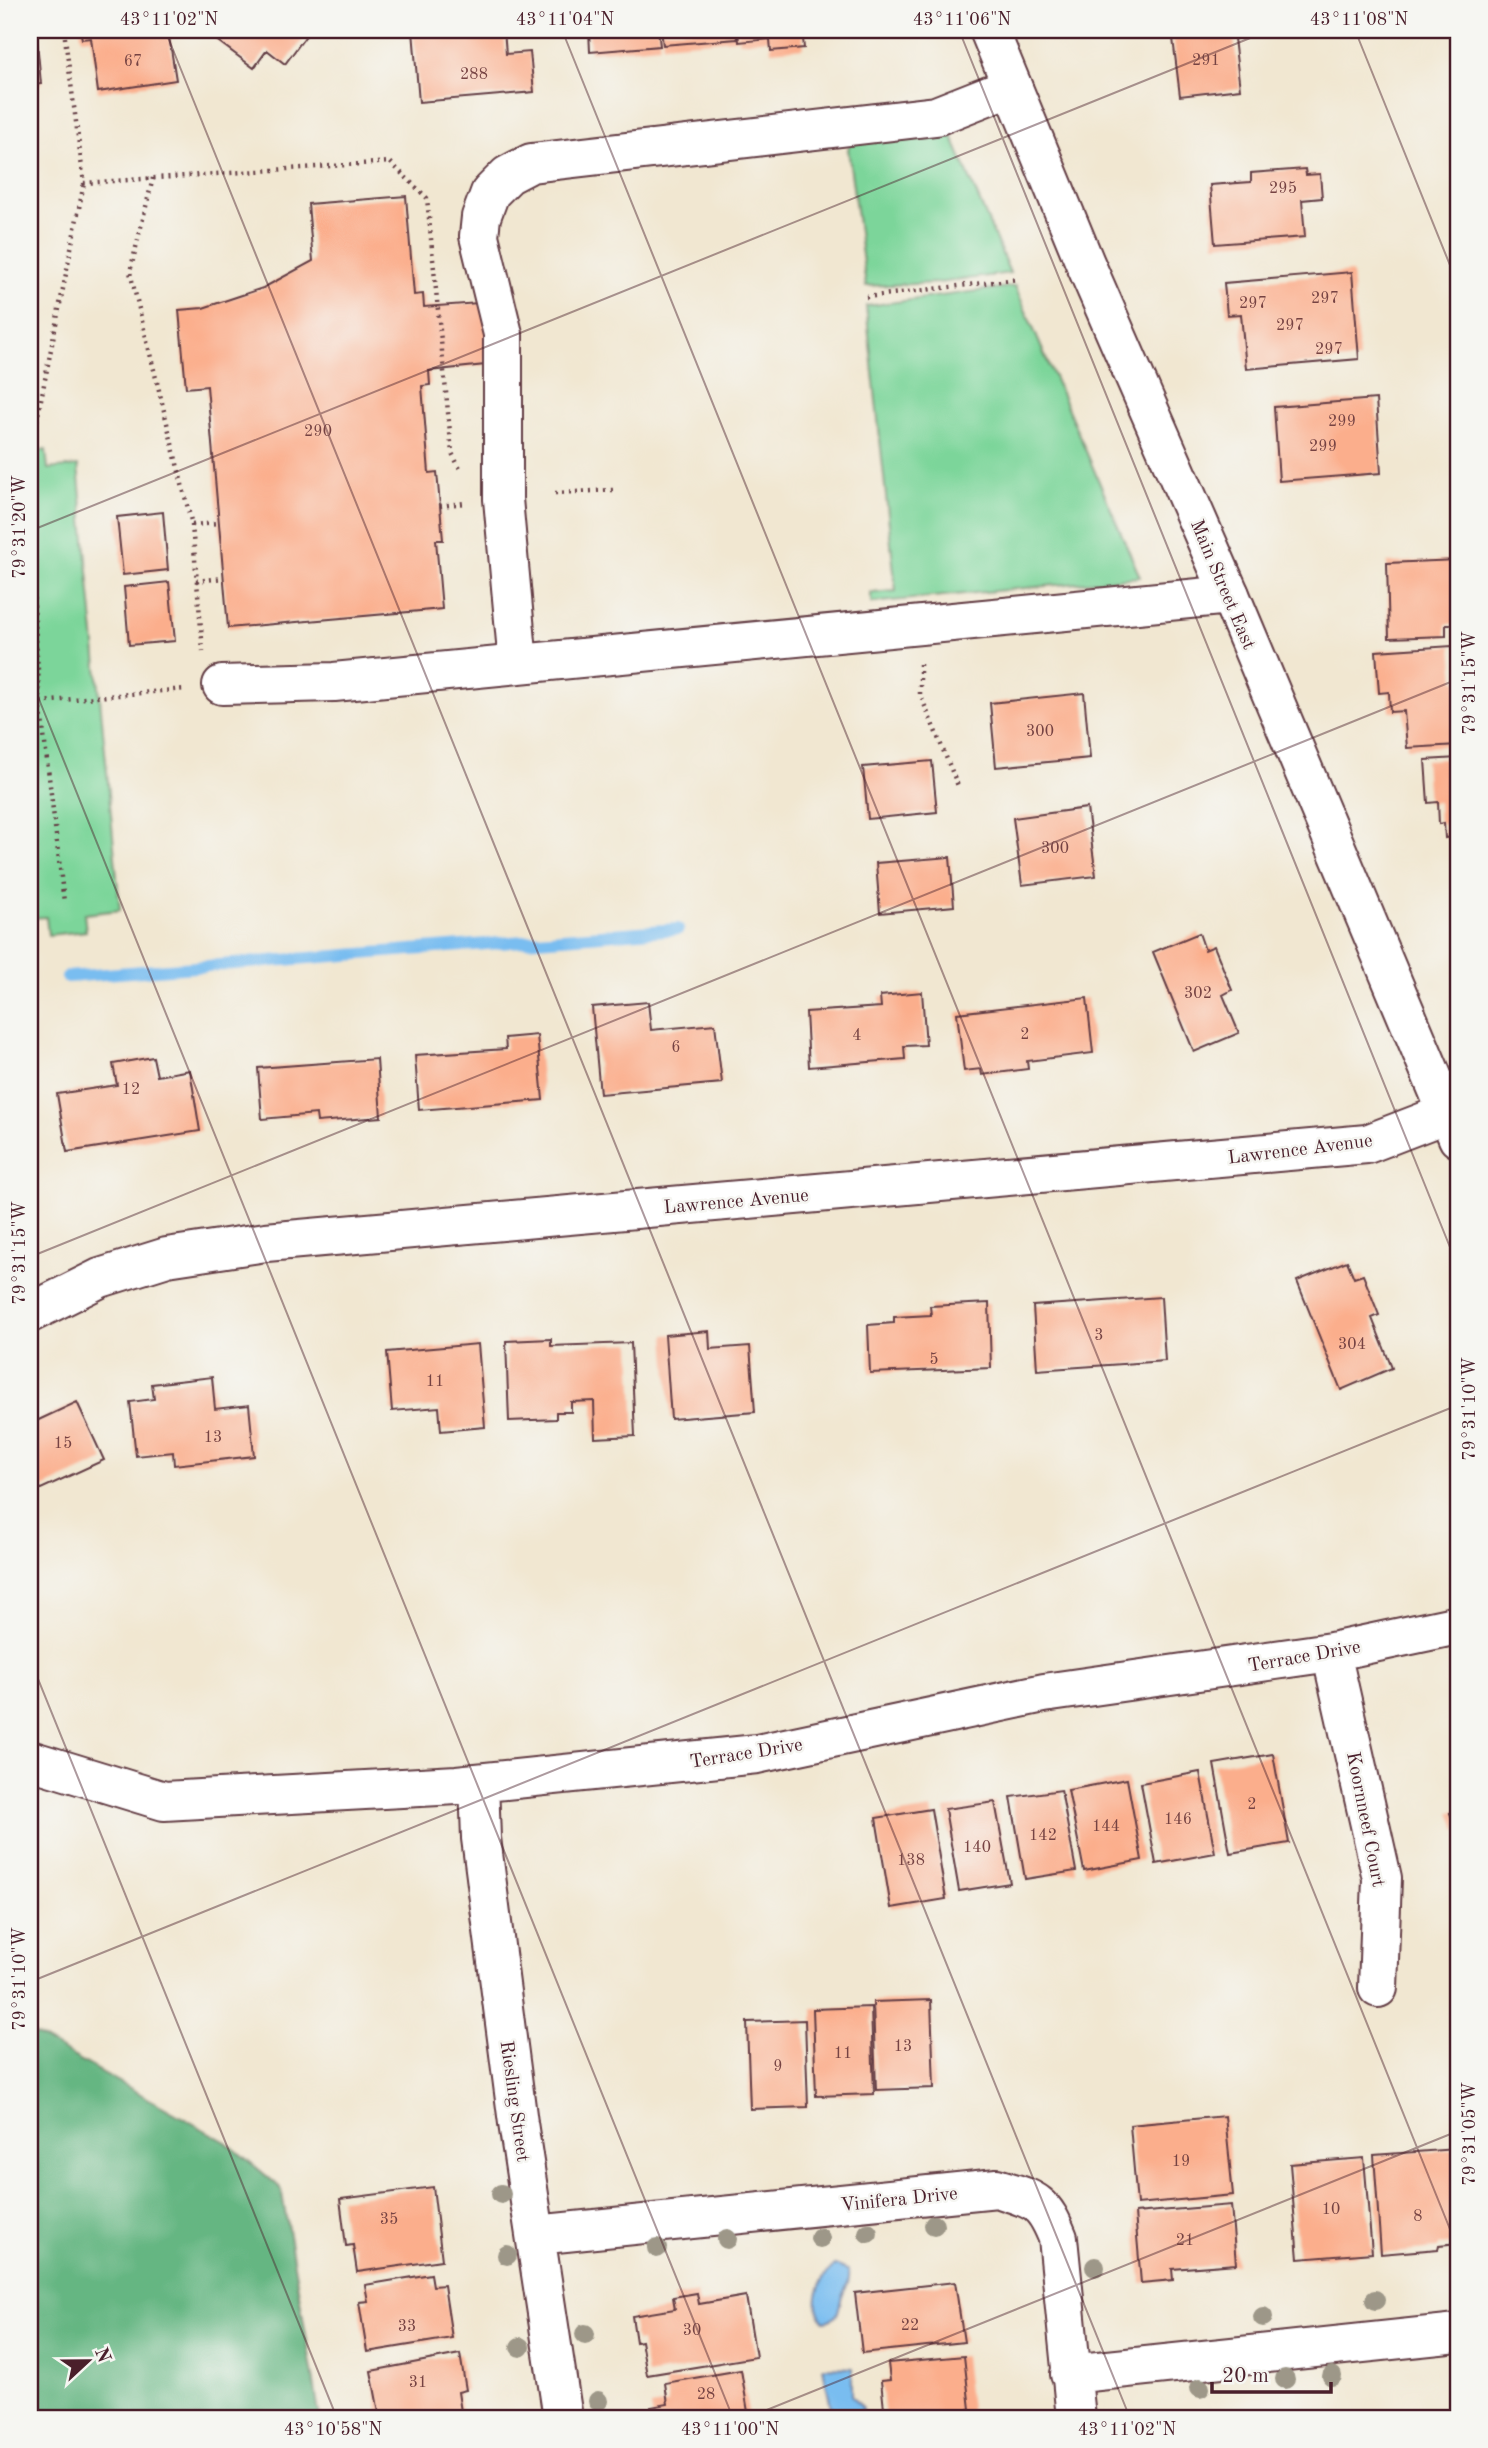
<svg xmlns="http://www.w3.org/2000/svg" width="1488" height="2448" viewBox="0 0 1488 2448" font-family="'Old Standard TT',serif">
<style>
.green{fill:#7cd59a;stroke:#637a62;stroke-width:2}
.forest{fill:#65b682;stroke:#586a56;stroke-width:2}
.water{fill:#79bdf0;stroke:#626e8e;stroke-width:2}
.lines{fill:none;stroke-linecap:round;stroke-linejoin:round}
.stream{stroke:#79bdf0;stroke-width:12}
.building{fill:#fbae8c}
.minor-casing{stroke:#633d44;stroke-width:42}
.major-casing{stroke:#633d44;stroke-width:42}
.path{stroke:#633d44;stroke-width:4.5;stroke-dasharray:2 5;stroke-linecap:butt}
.minor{stroke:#fff;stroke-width:38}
.major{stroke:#fff;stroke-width:38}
.tree{fill:#9d9788}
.ticks{fill:none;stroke:#4a1f2b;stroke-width:2;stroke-opacity:0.45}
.labels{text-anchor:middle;stroke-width:5;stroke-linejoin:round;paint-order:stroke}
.number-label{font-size:16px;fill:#764343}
.street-label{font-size:19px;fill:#4a1f2b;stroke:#f6f6f2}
.neatline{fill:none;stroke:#4a1f2b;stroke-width:2.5}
.ticks-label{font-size:18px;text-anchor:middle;fill:#4a1f2b}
</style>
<rect width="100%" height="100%" fill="#f6f6f2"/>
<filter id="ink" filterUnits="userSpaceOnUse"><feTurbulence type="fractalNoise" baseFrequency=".0143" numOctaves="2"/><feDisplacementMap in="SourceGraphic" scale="14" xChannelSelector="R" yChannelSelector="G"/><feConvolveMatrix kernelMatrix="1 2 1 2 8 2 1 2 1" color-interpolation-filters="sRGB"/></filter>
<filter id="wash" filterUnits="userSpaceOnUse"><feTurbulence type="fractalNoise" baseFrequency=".00686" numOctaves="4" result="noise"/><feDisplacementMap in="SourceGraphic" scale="28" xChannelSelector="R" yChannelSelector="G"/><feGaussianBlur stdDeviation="1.57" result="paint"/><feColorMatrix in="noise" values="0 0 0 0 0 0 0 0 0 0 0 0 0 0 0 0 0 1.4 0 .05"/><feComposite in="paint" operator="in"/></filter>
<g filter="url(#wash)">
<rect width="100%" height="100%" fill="#f1e7d1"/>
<path class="green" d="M 949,129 L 1010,273 L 938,283 L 866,286 L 848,149 L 852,138 Z
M 1015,286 L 1140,577 L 871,603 L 871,593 L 896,591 L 866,306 Z
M 46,450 L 48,469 L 78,466 L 120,910 L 84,914 L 86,931 L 48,935 L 46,917 L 30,918 L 30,452 Z"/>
<path class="forest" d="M 30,2032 L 226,2142 L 281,2188 L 320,2418 L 30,2418 Z"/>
<path class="water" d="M 835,2265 L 849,2271 C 850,2282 847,2285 843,2294 C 837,2307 842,2319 824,2321 C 809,2304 819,2279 835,2265 Z
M 823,2367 L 852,2368 L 852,2395 L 863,2408 L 858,2418 L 833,2418 Z"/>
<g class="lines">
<path class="stream" d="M 67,977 L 678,929"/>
</g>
<g id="blocks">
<path class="building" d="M 30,30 L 36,30 L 41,84 L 30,85 Z
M 80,30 L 168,30 L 176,80 L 98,92 L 91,38 L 82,39 Z
M 203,30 L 310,30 L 285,64 L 267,50 L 254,68 Z
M 430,30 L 504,30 L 506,54 L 530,52 L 534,92 L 419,102 L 413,31 Z
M 589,30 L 658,30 L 660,46 L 590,52 Z
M 661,30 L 736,30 L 737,39 L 663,45 Z
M 738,30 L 802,30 L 804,48 L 771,51 L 770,39 L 739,42 Z
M 1172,30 L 1233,30 L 1240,89 L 1180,96 Z
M 1305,169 L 1306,175 L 1320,174 L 1322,198 L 1302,200 L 1305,237 L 1215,244 L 1210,185 L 1251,182 L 1251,173 Z
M 406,196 L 414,295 L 423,294 L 424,307 L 479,303 L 491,322 L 485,365 L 429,371 L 430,385 L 422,386 L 429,473 L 437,472 L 443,540 L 436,540 L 442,609 L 228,628 L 207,386 L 186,388 L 179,310 L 203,308 L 263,288 L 313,261 L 308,204 Z
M 1352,272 L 1359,359 L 1246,369 L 1241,314 L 1227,315 L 1224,283 Z
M 1376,399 L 1381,473 L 1279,481 L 1274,407 Z
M 163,512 L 168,570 L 123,575 L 117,517 Z
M 1458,560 L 1458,624 L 1446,624 L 1446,636 L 1389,638 L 1387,563 Z
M 169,582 L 175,641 L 129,645 L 124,587 Z
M 1452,646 L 1455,680 L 1458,680 L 1458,745 L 1407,748 L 1404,711 L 1390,712 L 1389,692 L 1379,693 L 1376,651 Z
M 1084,693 L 1090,758 L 996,767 L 990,703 Z
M 1458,758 L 1458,858 L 1453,859 L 1452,837 L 1445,838 L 1444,823 L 1439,824 L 1438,802 L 1428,803 L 1425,760 Z
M 932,761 L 937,812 L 868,819 L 863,767 Z
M 1087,808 L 1096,876 L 1022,885 L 1013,818 Z
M 950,857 L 954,906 L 880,913 L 876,863 Z
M 1199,933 L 1205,950 L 1214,946 L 1232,990 L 1223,995 L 1239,1033 L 1194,1052 L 1153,952 Z
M 922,992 L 926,1045 L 904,1046 L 905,1059 L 809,1067 L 806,1012 L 881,1007 L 880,996 Z
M 1087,998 L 1093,1053 L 1027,1061 L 1028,1069 L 982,1075 L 981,1069 L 964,1071 L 957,1013 Z
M 648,1002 L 651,1030 L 715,1024 L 722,1083 L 600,1094 L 592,1007 Z
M 537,1035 L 543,1100 L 419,1110 L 415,1055 L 506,1049 L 505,1038 Z
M 153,1057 L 157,1076 L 190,1070 L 200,1131 L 67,1152 L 57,1094 L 117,1085 L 113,1064 Z
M 377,1059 L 381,1117 L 317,1122 L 316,1114 L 262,1119 L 258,1068 Z
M 1347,1261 L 1354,1278 L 1363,1275 L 1379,1315 L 1372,1318 L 1392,1368 L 1341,1390 L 1297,1281 Z
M 1161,1297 L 1165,1361 L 1037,1370 L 1033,1306 Z
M 989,1303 L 991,1368 L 870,1373 L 868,1325 L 894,1323 L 894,1317 L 931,1315 L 930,1306 Z
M 709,1331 L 710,1349 L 750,1346 L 755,1412 L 671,1419 L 665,1335 Z
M 551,1339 L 551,1346 L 631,1343 L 635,1436 L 595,1438 L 594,1401 L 571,1402 L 571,1412 L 556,1412 L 556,1419 L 509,1421 L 506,1341 Z
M 478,1344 L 485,1427 L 441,1431 L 439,1407 L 392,1411 L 387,1352 Z
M 212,1377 L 215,1409 L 249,1405 L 254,1456 L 174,1465 L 173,1452 L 136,1456 L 130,1402 L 154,1399 L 152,1384 Z
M 77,1402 L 104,1460 L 30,1494 L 30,1424 Z
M 1273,1754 L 1289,1843 L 1230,1853 L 1214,1764 Z
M 1200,1772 L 1215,1853 L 1156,1864 L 1141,1783 Z
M 1127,1779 L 1142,1860 L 1084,1871 L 1068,1790 Z
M 1061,1790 L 1076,1871 L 1025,1879 L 1011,1797 Z
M 995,1802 L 1010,1883 L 959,1891 L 945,1809 Z
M 931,1809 L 946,1899 L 891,1908 L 876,1818 Z
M 1458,1809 L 1458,1832 L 1450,1813 Z
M 931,2000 L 934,2088 L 876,2090 L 873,2002 Z
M 871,2007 L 874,2094 L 816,2096 L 813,2009 Z
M 805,2020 L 808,2107 L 750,2109 L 747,2022 Z
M 1225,2116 L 1233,2195 L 1137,2204 L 1130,2125 Z
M 1456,2149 L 1458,2243 L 1439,2245 L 1438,2249 L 1381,2254 L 1374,2155 Z
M 1364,2158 L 1372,2253 L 1298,2259 L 1290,2164 Z
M 433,2187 L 442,2260 L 357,2272 L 353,2245 L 346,2246 L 340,2199 Z
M 1231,2205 L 1236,2264 L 1172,2269 L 1173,2280 L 1141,2283 L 1135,2213 Z
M 431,2274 L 433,2286 L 444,2285 L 452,2338 L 367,2352 L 359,2302 L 368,2301 L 365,2285 Z
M 955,2282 L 964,2342 L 862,2353 L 855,2293 Z
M 697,2293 L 699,2304 L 746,2296 L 756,2357 L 647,2375 L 641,2341 L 636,2342 L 632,2316 L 675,2309 L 673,2297 Z
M 460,2354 L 466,2390 L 458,2392 L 462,2418 L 380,2418 L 371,2371 Z
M 964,2356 L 971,2418 L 885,2418 L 881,2381 L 890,2380 L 888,2363 Z
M 741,2370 L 749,2418 L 652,2418 L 651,2407 L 668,2404 L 665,2383 Z
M 1455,2413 L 1455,2418 L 1422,2418 L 1422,2415 Z"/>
</g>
</g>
<g filter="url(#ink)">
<use href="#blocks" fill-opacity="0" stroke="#633d44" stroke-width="2"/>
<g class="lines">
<g class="minor-casing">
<path id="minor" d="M 518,664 L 503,499 L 503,334 L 479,236 L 481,217 L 490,193 L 508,175 L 531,163 L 936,116 L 1012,86
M 222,685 L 334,682 L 1230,595
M 30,1313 L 100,1278 L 167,1257 L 266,1242 L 1367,1144 L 1458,1109
M 1331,1652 L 1382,1878 L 1378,1988
M 30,1760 L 164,1801 L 457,1785 L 757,1754 L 1044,1693 L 1331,1652 L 1458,1625
M 479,1783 L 481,1838 L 518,2123 L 563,2418
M 536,2235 L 997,2188 C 1035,2200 1043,2200 1058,2238 L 1076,2418
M 1070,2374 L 1458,2333"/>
</g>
<g class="major-casing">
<path id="major" d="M 989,30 L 1085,263 L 1230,595 L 1458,1138"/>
</g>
<path class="path" d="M 64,30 L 84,183 L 390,162 L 427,198 L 452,453 L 461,471
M 153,178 L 130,272 L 192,525 L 203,651
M 866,297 L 1018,279
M 30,455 L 84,183
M 555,493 L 613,490
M 440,506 L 465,503
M 192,525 L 219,523
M 30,542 L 40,702 L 185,689
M 196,581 L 224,578
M 920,664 L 920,694 L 958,786
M 40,702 L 64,902"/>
<use href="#minor" class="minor"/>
<use href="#major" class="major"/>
</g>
<g class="tree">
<circle cx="501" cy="2194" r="10"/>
<circle cx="934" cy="2225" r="10"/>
<circle cx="868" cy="2233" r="10"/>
<circle cx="820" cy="2238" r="10"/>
<circle cx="727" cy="2239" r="10"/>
<circle cx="657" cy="2248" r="10"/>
<circle cx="507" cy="2255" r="10"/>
<circle cx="1095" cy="2267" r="10"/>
<circle cx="1375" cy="2300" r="10"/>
<circle cx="1263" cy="2317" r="10"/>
<circle cx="585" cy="2334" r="10"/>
<circle cx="520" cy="2347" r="10"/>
<circle cx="1332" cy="2376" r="10"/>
<circle cx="1285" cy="2379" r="10"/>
<circle cx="1200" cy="2388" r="10"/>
<circle cx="598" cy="2401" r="10"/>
</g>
</g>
<path class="ticks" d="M 165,30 L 1130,2418M 562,30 L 1458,2249M 959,30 L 1458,1267M 1355,30 L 1458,285M 30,531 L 1270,30M 30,677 L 733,2418M 30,1257 L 1458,679M 30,1659 L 337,2418M 30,1982 L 1458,1405M 747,2418 L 1458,2131"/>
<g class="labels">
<g class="number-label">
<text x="1206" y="65">291</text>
<text x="133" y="66">67</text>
<text x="474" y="79">288</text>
<text x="1283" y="193">295</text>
<text x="1325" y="303">297</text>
<text x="1253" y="308">297</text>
<text x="1290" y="330">297</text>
<text x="1329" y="354">297</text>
<text x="1342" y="426">299</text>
<text x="318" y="436">290</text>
<text x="1323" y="451">299</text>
<text x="1040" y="736">300</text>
<text x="1055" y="853">300</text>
<text x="1198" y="998">302</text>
<text x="1025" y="1039">2</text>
<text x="857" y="1040">4</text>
<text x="676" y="1052">6</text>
<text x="131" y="1094">12</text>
<text x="1099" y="1340">3</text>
<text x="1352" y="1349">304</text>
<text x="934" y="1364">5</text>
<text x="435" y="1386">11</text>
<text x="213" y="1442">13</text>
<text x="63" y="1448">15</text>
<text x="1252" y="1809">2</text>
<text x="1178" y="1824">146</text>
<text x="1106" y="1831">144</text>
<text x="1043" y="1840">142</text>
<text x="977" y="1852">140</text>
<text x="911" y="1865">138</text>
<text x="903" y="2051">13</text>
<text x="843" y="2058">11</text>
<text x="778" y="2071">9</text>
<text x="1181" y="2166">19</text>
<text x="1331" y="2214">10</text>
<text x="1418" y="2221">8</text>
<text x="389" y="2224">35</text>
<text x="1185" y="2245">21</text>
<text x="910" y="2330">22</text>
<text x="407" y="2331">33</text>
<text x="692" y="2335">30</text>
<text x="418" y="2387">31</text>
<text x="706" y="2399">28</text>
</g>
<g class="street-label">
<text transform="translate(1224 584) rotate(67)" y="7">Main Street East</text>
<text transform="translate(1300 1148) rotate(-7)" y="7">Lawrence Avenue</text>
<text transform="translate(736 1200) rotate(-5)" y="7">Lawrence Avenue</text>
<text transform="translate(1304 1655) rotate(-10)" y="7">Terrace Drive</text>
<text transform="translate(746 1752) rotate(-9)" y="7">Terrace Drive</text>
<text transform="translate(1367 1819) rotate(79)" y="7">Koornneef Court</text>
<text transform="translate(516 2101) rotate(82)" y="7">Riesling Street</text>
<text transform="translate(899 2198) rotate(-6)" y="7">Vinifera Drive</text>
</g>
</g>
<rect width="1488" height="2448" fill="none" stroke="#f6f6f2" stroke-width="77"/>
<g transform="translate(88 2361) rotate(68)" stroke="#f6f6f2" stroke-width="5" paint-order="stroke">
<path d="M0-5L12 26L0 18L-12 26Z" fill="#4a1f2b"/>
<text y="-10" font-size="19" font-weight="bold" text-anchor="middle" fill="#4a1f2b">N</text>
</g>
<path d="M1212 2382v10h119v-10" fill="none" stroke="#4a1f2b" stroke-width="3.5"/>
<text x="1222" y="2382" font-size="21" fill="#4a1f2b" stroke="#f6f6f2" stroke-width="5" paint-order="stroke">20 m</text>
<rect x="38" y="38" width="1412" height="2372" class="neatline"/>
<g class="ticks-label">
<text x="169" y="25">43°11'02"N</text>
<text x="565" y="25">43°11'04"N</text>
<text x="962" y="25">43°11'06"N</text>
<text x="1359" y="25">43°11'08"N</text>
<text transform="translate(19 527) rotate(-90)" y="6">79°31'20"W</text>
<text transform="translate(1469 683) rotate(-90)" y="6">79°31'15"W</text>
<text transform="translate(19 1253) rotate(-90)" y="6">79°31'15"W</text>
<text transform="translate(1469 1409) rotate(-90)" y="6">79°31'10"W</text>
<text transform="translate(19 1979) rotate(-90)" y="6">79°31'10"W</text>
<text transform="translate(1469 2134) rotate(-90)" y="6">79°31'05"W</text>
<text x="333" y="2435">43°10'58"N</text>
<text x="730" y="2435">43°11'00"N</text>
<text x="1127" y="2435">43°11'02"N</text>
</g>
</svg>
